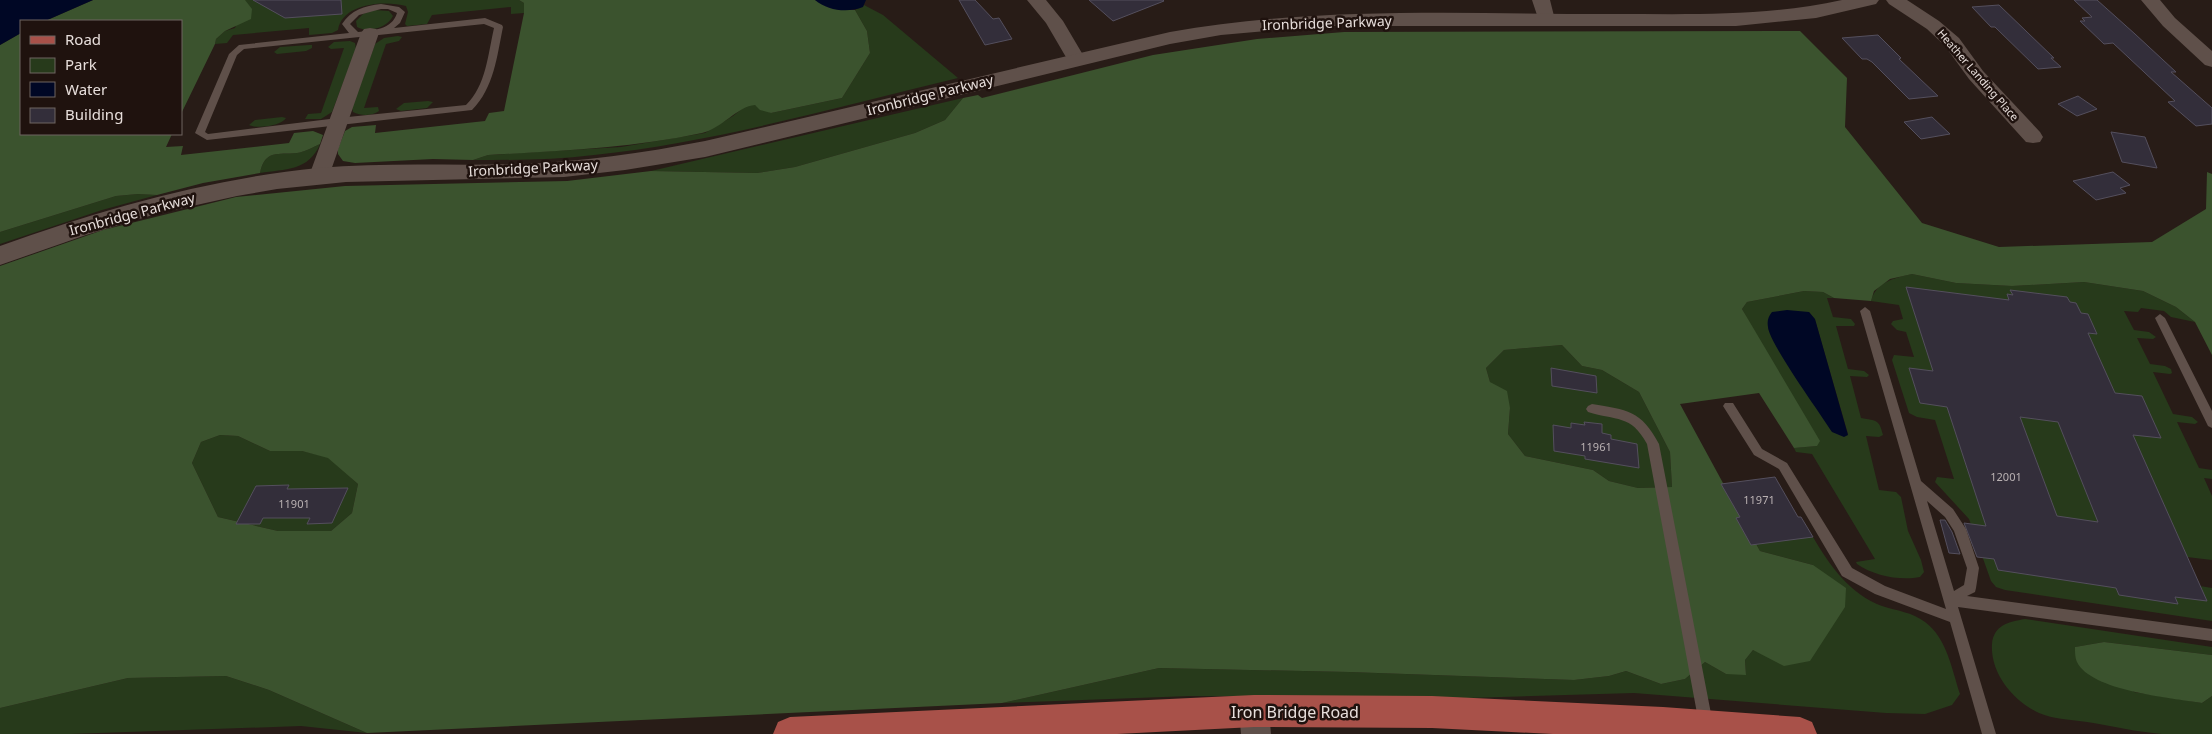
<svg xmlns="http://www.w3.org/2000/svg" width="2212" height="734" viewBox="0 0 2212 734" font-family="'Noto Sans',sans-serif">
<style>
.green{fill:#273a1b;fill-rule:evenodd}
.forest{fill:#3b532e;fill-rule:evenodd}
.water{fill:#000725}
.building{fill:#332e3a;stroke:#544f5d;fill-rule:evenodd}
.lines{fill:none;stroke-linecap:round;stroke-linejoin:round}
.service{fill:#5f504a;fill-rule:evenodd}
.minor{fill:#5f504a;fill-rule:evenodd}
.tertiary{fill:#5f504a;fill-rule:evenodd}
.primary{fill:#a85149;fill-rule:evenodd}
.labels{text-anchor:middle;stroke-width:5;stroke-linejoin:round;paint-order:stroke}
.far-street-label{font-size:11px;fill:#e7dedb;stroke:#1f120e}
.number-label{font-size:11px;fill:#bab2b3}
.street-label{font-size:14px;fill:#e7dedb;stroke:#1f120e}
.near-street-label{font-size:16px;fill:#e7dedb;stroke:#1f120e}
</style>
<rect width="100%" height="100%" fill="#281c17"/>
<path class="green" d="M 245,0 L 519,0 L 524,3 L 524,13 L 511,14 L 511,7 L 432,15 L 427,24 L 407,26 L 405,24 L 408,12 L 406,6 C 385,0 342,3 338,30 L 332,33 L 309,35 L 309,28 L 233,35 L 227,43 L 215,44 L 216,39 L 225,31 L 235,28 Z
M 864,5 L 883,15 L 958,78 C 837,107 717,142 594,155 C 554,160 513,160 473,160 L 488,155 L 621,147 L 705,133 L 733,116 L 747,105 L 755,105 L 771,113 L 842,98 L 870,53 L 867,31 L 855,10 Z
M 374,10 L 389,11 L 393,16 C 387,28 369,33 357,27 L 356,21 L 363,14 Z
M 398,36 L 402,37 L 399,41 L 386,44 L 364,108 L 378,107 L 379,111 C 372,116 361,116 353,112 L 352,108 L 375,44 L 384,38 Z
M 350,41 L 355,43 L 356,49 L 332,112 L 321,119 L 305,119 L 308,114 L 321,113 L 344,48 L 331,49 L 328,47 L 334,42 Z
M 309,45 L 312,45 L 312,48 L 306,51 L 277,54 L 274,52 L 280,47 Z
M 963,98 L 945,120 L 915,133 L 795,167 L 757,173 L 651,171 Z
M 428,101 L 433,102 L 427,108 L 401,111 L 396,109 L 404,103 Z
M 282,117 L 286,118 C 281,126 257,129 249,125 L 255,120 Z
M 320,144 C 309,171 285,169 260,173 C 265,149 278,155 297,153 C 305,152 313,147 320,144 Z
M 138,194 L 157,195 L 102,210 L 0,244 L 0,232 L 116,196 Z
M 1912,274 L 1956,283 L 2012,286 L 2084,282 L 2143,291 L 2176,307 L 2195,322 L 2171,317 L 2164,311 L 2141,308 L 2138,312 L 2124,311 L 2134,330 L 2149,332 L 2156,337 L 2153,339 L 2137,338 L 2150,364 L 2165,366 L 2171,369 L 2172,373 L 2170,374 L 2153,372 L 2173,414 L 2192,417 L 2198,422 L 2195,424 L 2177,422 L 2199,468 L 2212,470 L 2212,479 L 2204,478 L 2212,496 L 2212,560 L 2187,557 L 2194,585 L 2212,588 L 2212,621 L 2005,590 L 1996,587 L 1991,581 L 1969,519 L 1935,482 L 1937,477 L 1954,479 L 1935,420 L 1917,417 L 1909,413 L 1892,360 L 1894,355 L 1914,357 L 1906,332 L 1897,330 L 1891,324 L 1893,321 L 1903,319 L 1899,305 L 1871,301 C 1876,282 1894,278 1912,274 Z
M 1804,291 L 1823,292 L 1834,298 L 1827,298 L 1833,317 L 1851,319 L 1855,324 L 1854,326 L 1836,326 L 1848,369 L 1864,371 L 1869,375 L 1867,377 L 1850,376 L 1861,418 C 1877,421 1879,419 1883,435 L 1879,437 L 1866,436 L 1879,490 L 1896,492 L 1901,497 L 1908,531 L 1921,560 L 1924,572 L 1920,577 C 1901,581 1874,576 1857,564 L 1856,562 L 1875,559 L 1812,454 L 1796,452 L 1794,448 L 1817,446 L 1742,309 L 1747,302 ZM 1809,312 L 1815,320 L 1848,434 L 1832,431 L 1778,348 L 1768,328 Z
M 1562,345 L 1582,366 L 1602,370 L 1639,392 L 1670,452 L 1672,487 L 1638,488 L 1609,481 L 1593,470 L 1525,456 L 1508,434 L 1510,408 L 1490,382 L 1486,368 L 1504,350 Z
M 220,435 L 238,436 L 270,451 L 302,451 L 328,457 L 358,484 L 352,513 L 331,531 L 278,531 L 218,517 L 192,463 L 201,442 Z
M 1813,537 C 1829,565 1851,595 1882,606 C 1897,611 1912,612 1925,622 C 1947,638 1952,670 1960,694 L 1952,705 L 1925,714 L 1886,713 L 1634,693 L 1467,698 L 1190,696 L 1002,703 L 1159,668 L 1349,672 L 1574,680 L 1609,676 L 1626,671 L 1661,684 L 1685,679 L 1705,662 L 1726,674 L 1746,674 L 1745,660 L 1753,650 L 1766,655 L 1813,565 L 1760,551 L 1754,539 Z
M 2025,619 L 2212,647 L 2212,655 L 2104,642 L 2075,647 L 2134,692 L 2202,703 L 2212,696 L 2212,734 C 2196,734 2179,734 2162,734 C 2137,732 2112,726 2087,722 C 2072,720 2053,719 2039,713 C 2013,701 1990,673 1992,644 C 1994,625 2008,622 2025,619 Z
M 226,676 L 269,690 L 367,733 L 301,726 L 70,734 L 0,734 L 0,708 L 128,678 Z"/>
<path class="forest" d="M 93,0 L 245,0 L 252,9 L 251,19 L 225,31 L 216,39 L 215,44 L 181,114 L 181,21 L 45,21 Z
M 519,0 L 815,0 L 840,10 L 855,10 L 867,31 L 870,53 L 842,98 L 771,113 L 760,110 L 755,105 C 738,106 721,129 702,133 C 631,148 560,151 488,155 L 473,160 L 433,159 L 355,163 L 343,161 L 338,154 L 338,149 L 345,131 L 352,127 L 376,125 L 375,133 L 485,121 L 489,113 L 504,111 L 524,13 L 524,3 Z
M 1800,31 L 1847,78 L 1845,127 L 1922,223 L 1999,247 L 2152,242 L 2206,209 L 2207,172 L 2212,174 L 2212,355 L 2195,322 L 2176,307 L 2143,291 L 2084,282 L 2012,286 L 1956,283 L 1912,274 L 1890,279 L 1874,291 L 1871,301 L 1834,298 L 1823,292 L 1804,291 L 1747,302 L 1742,309 L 1820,441 L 1817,446 L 1794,448 L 1759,393 L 1680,404 L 1760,551 L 1813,565 L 1846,588 L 1845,607 L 1810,661 L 1784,666 L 1753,650 L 1745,660 L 1746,675 L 1726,674 L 1705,662 L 1685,679 L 1661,684 L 1626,671 L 1609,676 L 1574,680 L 1349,672 L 1159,668 L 1002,703 L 367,733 L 269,690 L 226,676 L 128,678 L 0,708 L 0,266 L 103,230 L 236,197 L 345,186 L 567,181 L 651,171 L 757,173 L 795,167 L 915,133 L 945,120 L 963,98 L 978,95 L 982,98 L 1153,55 L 1257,39 L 1344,32 ZM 1562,345 L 1582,366 L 1602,370 L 1639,392 L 1670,452 L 1672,487 L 1638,488 L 1609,481 L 1593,470 L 1525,456 L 1508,434 L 1510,408 L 1507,391 L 1490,382 L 1486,368 L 1504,350 ZM 220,435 L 238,436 L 270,451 L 302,451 L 328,458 L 358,484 L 352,513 L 331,531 L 278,531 L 218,517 L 192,463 L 201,442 Z
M 21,33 L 21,134 L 172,134 L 166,147 L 183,146 L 181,155 L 289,143 L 294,133 L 313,131 L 323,135 L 320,144 C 313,147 305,152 297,153 C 278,155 265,149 260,173 L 203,183 L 157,195 L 138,194 L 116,196 L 0,232 L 0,45 Z
M 2104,642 L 2212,655 L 2212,696 L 2202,703 C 2171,698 2091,691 2077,662 C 2075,658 2075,651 2075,647 Z"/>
<path class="water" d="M 0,0 L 93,0 L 45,21 L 21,21 L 21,33 L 0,45 Z
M 815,0 L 866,0 L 863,7 C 848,13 828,11 815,0 Z
M 1787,310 L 1809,312 L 1815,319 L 1848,435 L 1844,437 L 1832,432 C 1820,413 1769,343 1768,327 C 1767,321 1768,317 1772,312 Z"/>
<path class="building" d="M 253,0 L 341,0 L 342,14 L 285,18 Z
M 959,0 L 975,0 L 993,19 L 999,18 L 1012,39 L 985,45 Z
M 1089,0 L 1163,0 L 1164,1 L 1113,21 Z
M 2074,0 L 2097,0 L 2135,34 L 2176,72 L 2171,72 L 2212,108 L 2212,124 L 2196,126 L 2168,102 L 2175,101 L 2113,43 L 2104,44 L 2080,21 L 2085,21 L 2082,18 L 2092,17 Z
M 1999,5 L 2054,58 L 2051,58 L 2061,67 L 2038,69 L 1995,27 L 1991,27 L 1972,7 Z
M 1878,35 L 1901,58 L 1899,59 L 1938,96 L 1909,99 L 1872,62 L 1867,59 L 1862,59 L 1842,38 Z
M 2078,96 L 2097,109 L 2077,116 L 2058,104 Z
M 1932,117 L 1950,134 L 1921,139 L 1904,122 Z
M 2111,132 L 2145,137 L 2157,168 L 2122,162 Z
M 2113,172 L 2130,185 L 2120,188 L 2126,193 L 2096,200 L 2073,181 Z
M 1906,287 L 2009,300 L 2007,294 L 2013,295 L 2010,290 L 2067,297 L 2070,302 L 2076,303 L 2081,313 L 2088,314 L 2097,334 L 2088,333 L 2115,393 L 2142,396 L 2161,438 L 2133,435 L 2207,601 L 2175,597 L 2178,604 L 2119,595 L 2116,588 L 1998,570 L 1994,559 L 1977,557 L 1964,523 L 1986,526 L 1947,407 L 1920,403 L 1909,368 L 1933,371 ZM 2020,417 L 2058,422 L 2098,522 L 2057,516 Z
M 1551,368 L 1596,376 L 1597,393 L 1552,386 Z
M 1584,422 L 1602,424 L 1602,433 L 1611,435 L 1611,439 L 1637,444 L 1639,468 L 1585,459 L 1585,456 L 1554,451 L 1553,425 L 1571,428 L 1571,423 L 1585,425 Z
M 1775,477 L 1798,517 L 1801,517 L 1813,537 L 1751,545 L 1736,518 L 1740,517 L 1721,484 Z
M 289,485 L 287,489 L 348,488 L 332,523 L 307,524 L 310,518 L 263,518 L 260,524 L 236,524 L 256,486 Z
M 1940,520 L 1945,520 L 1952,532 L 1960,554 L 1949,553 Z"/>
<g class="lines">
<path class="service" d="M 381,4 L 399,7 L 405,12 L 400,23 L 394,28 L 485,18 L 502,25 L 503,27 C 497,56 494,88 472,110 L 207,140 L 195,133 L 229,54 L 239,45 L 349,33 L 342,24 C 351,10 364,6 381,4 ZM 381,9 L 388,9 L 397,13 C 392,30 373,30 358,32 L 350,24 L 359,15 ZM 484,24 L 494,28 C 488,54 486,86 466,105 L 338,118 L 208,134 L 205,132 L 237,55 L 244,49 Z
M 1865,307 L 1870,311 L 1921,481 L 1953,509 L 1966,529 L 1979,568 L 1976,588 L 1975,592 L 1967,596 L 2212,629 L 2212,641 L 1958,607 L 1996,734 L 1982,734 L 1950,622 L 1875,594 L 1842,576 L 1779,469 L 1754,455 L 1723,406 L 1725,403 L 1733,403 L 1762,449 L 1787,463 L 1852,568 L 1885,586 L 1946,609 L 1860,311 ZM 1927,501 L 1945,517 L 1954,531 L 1967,568 L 1964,585 L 1954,591 Z
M 2160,314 L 2165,318 L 2212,411 L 2212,428 L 2208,426 L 2155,318 Z
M 1592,404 C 1627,410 1641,410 1659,444 L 1713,724 L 1711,729 L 1706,731 L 1701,729 L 1699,724 L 1647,444 C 1631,414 1616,421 1588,412 L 1586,409 L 1588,406 Z"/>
<path class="minor" d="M 1027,0 L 1046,0 L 1063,21 L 1086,60 L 1084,64 L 1077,66 L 1070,64 L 1046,23 Z
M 1532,0 L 1550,0 L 1555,20 L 1552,24 L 1546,25 L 1540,24 Z
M 1886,0 L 1907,0 L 1939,21 L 1959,38 L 1983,71 L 2040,132 L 2043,137 L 2040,142 L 2033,143 L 2026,142 L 1969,79 L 1945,46 L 1927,29 L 1889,4 Z
M 2141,0 L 2160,0 L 2175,18 L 2212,51 L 2212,67 L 2205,65 L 2163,26 Z
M 370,28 L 376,29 L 379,33 L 329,176 L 326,181 L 319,183 L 312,181 L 309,176 L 361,33 L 364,29 Z
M 1254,697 L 1264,701 L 1269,711 L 1271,734 L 1241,734 L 1239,711 L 1244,701 Z"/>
<path class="tertiary" d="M 1842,0 L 1879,0 L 1876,4 L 1816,18 L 1736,26 L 1325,26 L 1221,35 L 1170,44 L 705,157 L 625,170 L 564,177 L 346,182 L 277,189 L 237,196 L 156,214 L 86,235 L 0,265 L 0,246 C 103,209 209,179 318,168 C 384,162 451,166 518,164 C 581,162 643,153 705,141 L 1170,32 C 1316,6 1464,14 1612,14 C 1689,14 1766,17 1842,0 Z"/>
<path class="primary" d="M 1254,695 L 1432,696 L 1663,707 L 1800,717 L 1812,722 L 1817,734 L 1553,734 L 1432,728 L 1254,727 L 1117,734 L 773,734 L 778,722 L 790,717 Z"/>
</g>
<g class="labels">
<g class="far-street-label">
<text transform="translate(1978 75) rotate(49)" y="4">Heather Landing Place</text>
</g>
<g class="number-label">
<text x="1596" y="451">11961</text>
<text x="2006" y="481">12001</text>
<text x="1759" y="504">11971</text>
<text x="294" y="508">11901</text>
</g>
<g class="street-label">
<text transform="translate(1327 23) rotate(-2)" y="5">Ironbridge Parkway</text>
<text transform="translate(930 95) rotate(-14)" y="5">Ironbridge Parkway</text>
<text transform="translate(533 168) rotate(-3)" y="5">Ironbridge Parkway</text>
<text transform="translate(132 214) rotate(-15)" y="5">Ironbridge Parkway</text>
</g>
<g class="near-street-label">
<text x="1295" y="718">Iron Bridge Road</text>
</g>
</g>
<rect x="20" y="20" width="162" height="115" fill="#1f120e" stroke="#6f6460"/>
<rect x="30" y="36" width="25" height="8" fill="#a85149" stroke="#6f6460"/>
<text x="65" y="45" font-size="15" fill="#e7dedb">Road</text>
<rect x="30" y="58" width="25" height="15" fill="#273a1b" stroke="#6f6460"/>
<text x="65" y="70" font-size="15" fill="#e7dedb">Park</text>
<rect x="30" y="82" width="25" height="15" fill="#000725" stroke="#6f6460"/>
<text x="65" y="95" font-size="15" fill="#e7dedb">Water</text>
<rect x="30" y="108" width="25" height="15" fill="#332e3a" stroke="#6f6460"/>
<text x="65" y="120" font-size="15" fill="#e7dedb">Building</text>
</svg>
